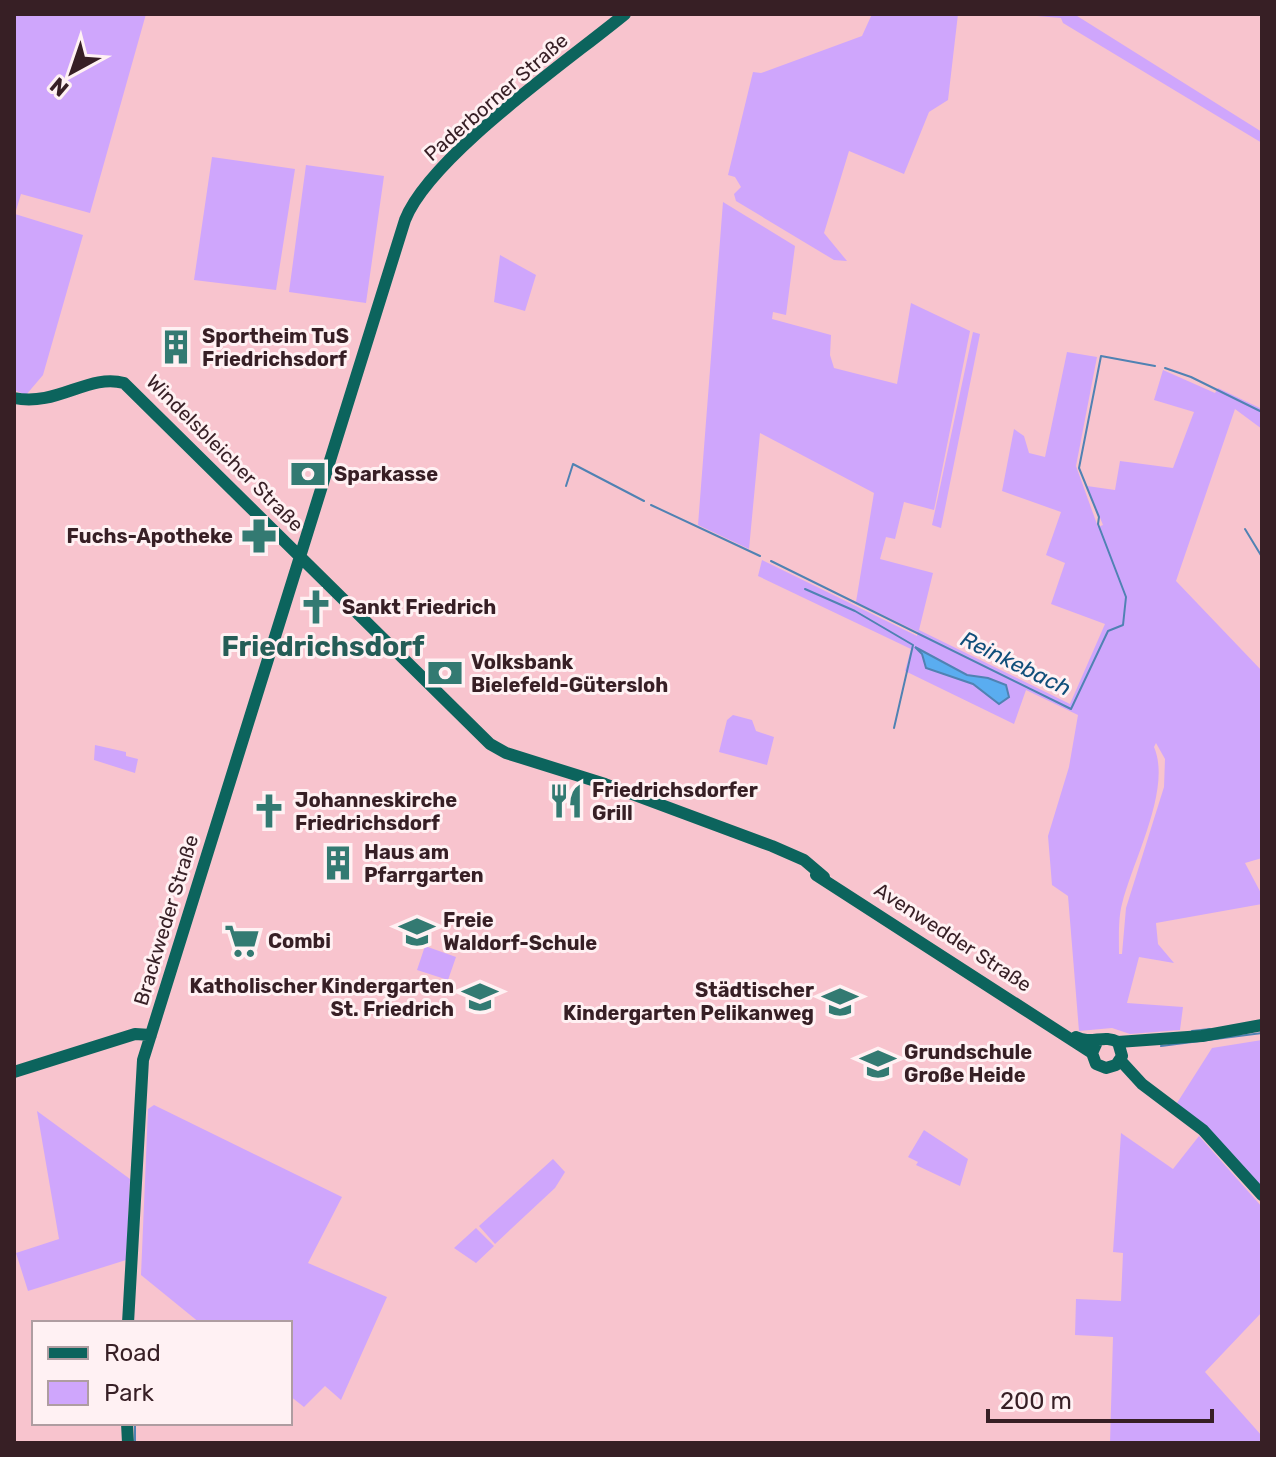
<svg xmlns="http://www.w3.org/2000/svg" width="1276" height="1457" viewBox="0 0 1276 1457" font-family="Rubik,sans-serif">
<style>
.green{fill:#cfa6fc;fill-rule:evenodd}
.water{fill:#5aadf0;stroke:#5082b3;stroke-width:2}
.lines{fill:none;stroke-linecap:round;stroke-linejoin:round}
.stream{stroke:#5082b3;stroke-width:2}
.secondary{stroke:#0c645d;stroke-width:12}
.labels{text-anchor:middle;stroke-width:6;stroke-linejoin:round;paint-order:stroke}
.street-label{font-size:20px;fill:#371f25;stroke:#fff1f3}
.poi-label{font-size:20px;font-weight:bold;fill:#371f25;stroke:#fff1f3;text-anchor:start}
.water-label{font-size:22px;font-style:italic;fill:#104e7a;stroke:#fff1f3}
.district-label{font-size:28px;font-weight:bold;fill:#255d57;stroke:#fff1f3}
</style>
<rect width="100%" height="100%" fill="#f8c4ce"/>
<path class="green" d="M 14,14 L 146,14 L 90,213 L 21,194 L 15,214 L 83,235 L 43,375 L 26,395 L 14,390 Z
M 872,14 L 958,14 L 948,100 L 929,112 L 904,174 L 849,151 L 824,233 L 847,261 L 834,260 L 736,201 L 734,194 L 741,187 L 735,177 L 728,175 L 753,72 L 761,73 L 862,36 Z
M 1013,14 L 1074,14 L 1262,132 L 1262,143 L 1063,23 L 1061,18 Z
M 212,157 L 295,169 L 276,290 L 194,280 Z
M 306,165 L 384,176 L 366,303 L 289,292 Z
M 723,202 L 795,246 L 786,315 L 773,312 L 772,319 L 831,335 L 830,355 L 834,368 L 897,384 L 911,303 L 970,331 L 934,510 L 904,502 L 895,539 L 886,537 L 880,559 L 933,573 L 919,630 L 1070,704 L 1105,624 L 1051,604 L 1065,563 L 1046,555 L 1061,512 L 1002,491 L 1014,429 L 1024,436 L 1029,453 L 1045,457 L 1067,352 L 1097,357 L 1076,466 L 1098,527 L 1103,525 L 1087,486 L 1115,490 L 1120,461 L 1173,468 L 1194,412 L 1154,400 L 1163,370 L 1215,393 L 1218,388 L 1262,409 L 1262,429 L 1235,409 L 1176,581 L 1262,671 L 1262,858 L 1245,863 L 1262,895 L 1262,904 L 1156,923 L 1158,944 L 1174,963 L 1139,957 L 1127,1003 L 1183,1007 L 1180,1030 L 1130,1034 L 1112,1028 L 1079,1031 L 1068,896 L 1052,885 L 1048,836 L 1069,767 L 1078,715 L 1026,690 L 1014,724 L 905,671 L 911,649 L 758,576 L 762,560 L 917,636 L 918,632 L 856,602 L 874,493 L 760,433 L 749,549 L 698,525 ZM 1156,743 L 1165,759 L 1164,787 L 1126,908 L 1122,954 L 1119,954 C 1119,939 1118,919 1122,904 C 1133,860 1172,789 1154,747 Z
M 500,255 L 536,275 L 525,311 L 494,302 Z
M 973,332 L 980,334 L 941,528 L 932,525 Z
M 733,715 L 752,720 L 756,731 L 774,737 L 767,765 L 719,752 L 727,720 Z
M 95,745 L 126,752 L 126,756 L 138,759 L 135,773 L 94,760 Z
M 425,946 L 456,957 L 448,980 L 417,970 Z
M 1262,1040 L 1262,1187 L 1177,1103 L 1212,1048 Z
M 154,1105 L 342,1197 L 308,1263 L 387,1297 L 341,1400 L 325,1386 L 304,1407 L 290,1396 L 290,1323 L 200,1323 L 141,1275 L 148,1109 Z
M 37,1111 L 130,1179 L 126,1260 L 28,1291 L 16,1253 L 59,1239 Z
M 924,1130 L 968,1159 L 960,1186 L 916,1165 L 918,1162 L 908,1157 Z
M 1121,1133 L 1173,1169 L 1199,1136 L 1262,1207 L 1262,1312 L 1205,1372 L 1262,1436 L 1262,1443 L 1110,1443 L 1113,1337 L 1075,1335 L 1076,1299 L 1121,1301 L 1123,1253 L 1113,1252 Z
M 553,1159 L 565,1172 L 555,1188 L 495,1244 L 479,1226 Z
M 476,1228 L 494,1246 L 476,1263 L 454,1248 Z"/>
<path class="water" d="M 915,647 L 967,675 L 988,678 L 1006,685 L 1009,697 L 999,704 L 973,684 L 926,668 L 922,654 Z"/>
<g class="lines">
<path class="stream" d="M 1165,368 L 1191,377 L 1262,412
M 566,486 L 573,464 L 644,501
M 651,505 L 760,556
M 1245,529 L 1262,557
M 771,561 L 1071,709 L 1108,631 L 1123,625 L 1126,597 L 1098,524 L 1099,517 L 1079,468 L 1101,356 L 1155,366
M 805,589 L 855,611 L 913,645 L 894,728
M 1192,1031 L 1210,1029
M 1161,1046 L 1262,1033
M 135,1423 L 135,1443"/>
<path class="secondary" d="M 14,398 C 57,407 89,373 124,383 L 490,744 L 506,753 L 605,784 L 772,846 L 804,860 L 824,877
M 816,875 L 1092,1053
M 1076,1037 C 1091,1045 1104,1034 1118,1042 L 1122,1056 L 1116,1065 L 1106,1068 L 1096,1064 L 1092,1053 L 1097,1042
M 1118,1042 L 1202,1036 L 1262,1025
M 1120,1060 L 1142,1084 L 1203,1130 L 1262,1195
M 14,1072 L 135,1034 L 151,1035
M 128,1323 L 143,1060 L 405,220 C 430,156 568,61 625,14
M 127,1423 L 128,1443"/>
</g>
<defs>
<g id="building-bare" transform="scale(2.76)"><path d="M-4-6H4V6H1V3H-1V6H-4ZM-2.5-4.3h1.7v1.8h-1.7ZM.8-4.3h1.7v1.8H.8ZM-2.5-1h1.7V.8h-1.7ZM.8-1h1.7V.8H.8Z" fill="#337a72" stroke="#fff1f3" stroke-width="2.5" paint-order="stroke"/></g>
<g id="bank-bare" transform="scale(2.76)"><path d="M-6-4H6V4H-6ZM0-2.3a2.3 2.3 0 1 0 0 4.6a2.3 2.3 0 1 0 0-4.6Z" fill="#337a72" stroke="#fff1f3" stroke-width="2.5" paint-order="stroke"/></g>
<g id="pharmacy-bare" transform="scale(2.76)"><path d="M-2-6h4v4h4v4h-4v4h-4v-4h-4v-4h4Z" fill="#337a72" stroke="#fff1f3" stroke-width="2.5" paint-order="stroke"/></g>
<g id="church-bare" transform="scale(2.76)"><path d="M-1.2-6h2.4v3.5h3.3v2.4h-3.3V6h-2.4V-.1h-3.3v-2.4h3.3Z" fill="#337a72" stroke="#fff1f3" stroke-width="2.5" paint-order="stroke"/></g>
<g id="restaurant-bare" transform="scale(2.76)"><path d="M-5-6h1v4h1v-4h1v4h1v-4h1v5L-1.5 .5V6h-2V.5L-5-1ZM5-6V6H3V1.5H1.5Q1.5-4 5-6Z" fill="#337a72" stroke="#fff1f3" stroke-width="2.5" paint-order="stroke"/></g>
<g id="school-bare" transform="scale(2.76)"><path d="M0-5L7-2L0 1L-7-2ZM-4 1L0 2.5L4 1V4Q0 6-4 4Z" fill="#337a72" stroke="#fff1f3" stroke-width="2.5" paint-order="stroke"/></g>
<g id="supermarket-bare" transform="scale(2.76)"><path d="M-6-5.5h2.5l.6 2H6L4.5 2H-2.5L-4.4-4H-6ZM-1.5 3.2a1.3 1.3 0 1 0 .1 0ZM3 3.2a1.3 1.3 0 1 0 .1 0Z" fill="#337a72" stroke="#fff1f3" stroke-width="2.5" paint-order="stroke"/></g>
</defs>
<g fill-rule="evenodd">
<use href="#building-bare" x="176" y="347"/>
<use href="#bank-bare" x="308" y="474"/>
<use href="#pharmacy-bare" x="259" y="536"/>
<use href="#church-bare" x="316" y="607"/>
<use href="#bank-bare" x="445" y="673"/>
<use href="#restaurant-bare" x="566" y="801"/>
<use href="#church-bare" x="269" y="811"/>
<use href="#building-bare" x="338" y="863"/>
<use href="#school-bare" x="417" y="932"/>
<use href="#supermarket-bare" x="242" y="941"/>
<use href="#school-bare" x="480" y="997"/>
<use href="#school-bare" x="840" y="1002"/>
<use href="#school-bare" x="878" y="1064"/>
</g>
<g class="labels">
<g class="street-label">
<text transform="translate(496 97) rotate(-41)" y="7">Paderborner Straße</text>
<text transform="translate(225 453) rotate(45)" y="7">Windelsbleicher Straße</text>
<text transform="translate(166 920) rotate(-73)" y="7">Brackweder Straße</text>
<text transform="translate(953 937) rotate(33)" y="7">Avenwedder Straße</text>
</g>
<g class="poi-label">
<text x="202" y="343">Sportheim TuS<tspan x="202" dy="23">Friedrichsdorf</tspan></text>
<text x="334" y="481">Sparkasse</text>
<text x="233" y="543" text-anchor="end">Fuchs-Apotheke</text>
<text x="342" y="614">Sankt Friedrich</text>
<text x="471" y="669">Volksbank<tspan x="471" dy="23">Bielefeld-Gütersloh</tspan></text>
<text x="592" y="797">Friedrichsdorfer<tspan x="592" dy="23">Grill</tspan></text>
<text x="295" y="807">Johanneskirche<tspan x="295" dy="23">Friedrichsdorf</tspan></text>
<text x="364" y="859">Haus am<tspan x="364" dy="23">Pfarrgarten</tspan></text>
<text x="443" y="927">Freie<tspan x="443" dy="23">Waldorf-Schule</tspan></text>
<text x="268" y="948">Combi</text>
<text x="454" y="993" text-anchor="end">Katholischer Kindergarten<tspan x="454" dy="23">St. Friedrich</tspan></text>
<text x="814" y="997" text-anchor="end">Städtischer<tspan x="814" dy="23">Kindergarten Pelikanweg</tspan></text>
<text x="904" y="1059">Grundschule<tspan x="904" dy="23">Große Heide</tspan></text>
</g>
<g class="water-label">
<text transform="translate(1016 663) rotate(26)" y="8">Reinkebach</text>
</g>
<g class="district-label">
<text x="323" y="656">Friedrichsdorf</text>
</g>
</g>
<rect width="1276" height="1457" fill="none" stroke="#371f25" stroke-width="32"/>
<rect x="32" y="1321" width="260" height="104" fill="#fff1f3" stroke="#af9da1" stroke-width="2"/>
<rect x="48" y="1347" width="40" height="12" fill="#0c645d" stroke="#af9da1" stroke-width="2"/>
<text x="104" y="1361" font-size="24" fill="#371f25">Road</text>
<rect x="48" y="1381" width="40" height="24" fill="#cfa6fc" stroke="#af9da1" stroke-width="2"/>
<text x="104" y="1401" font-size="24" fill="#371f25">Park</text>
<g transform="translate(72 72) rotate(220)" stroke="#fff1f3" stroke-width="6" paint-order="stroke">
<path d="M0-6L14 30L0 20L-14 30Z" fill="#371f25"/>
<text y="-12" font-size="22" font-weight="bold" text-anchor="middle" fill="#371f25">N</text>
</g>
<path d="M988 1409v12h224v-12" fill="none" stroke="#371f25" stroke-width="4"/>
<text x="1000" y="1409" font-size="24" fill="#371f25" stroke="#fff1f3" stroke-width="6" paint-order="stroke">200 m</text>
</svg>
